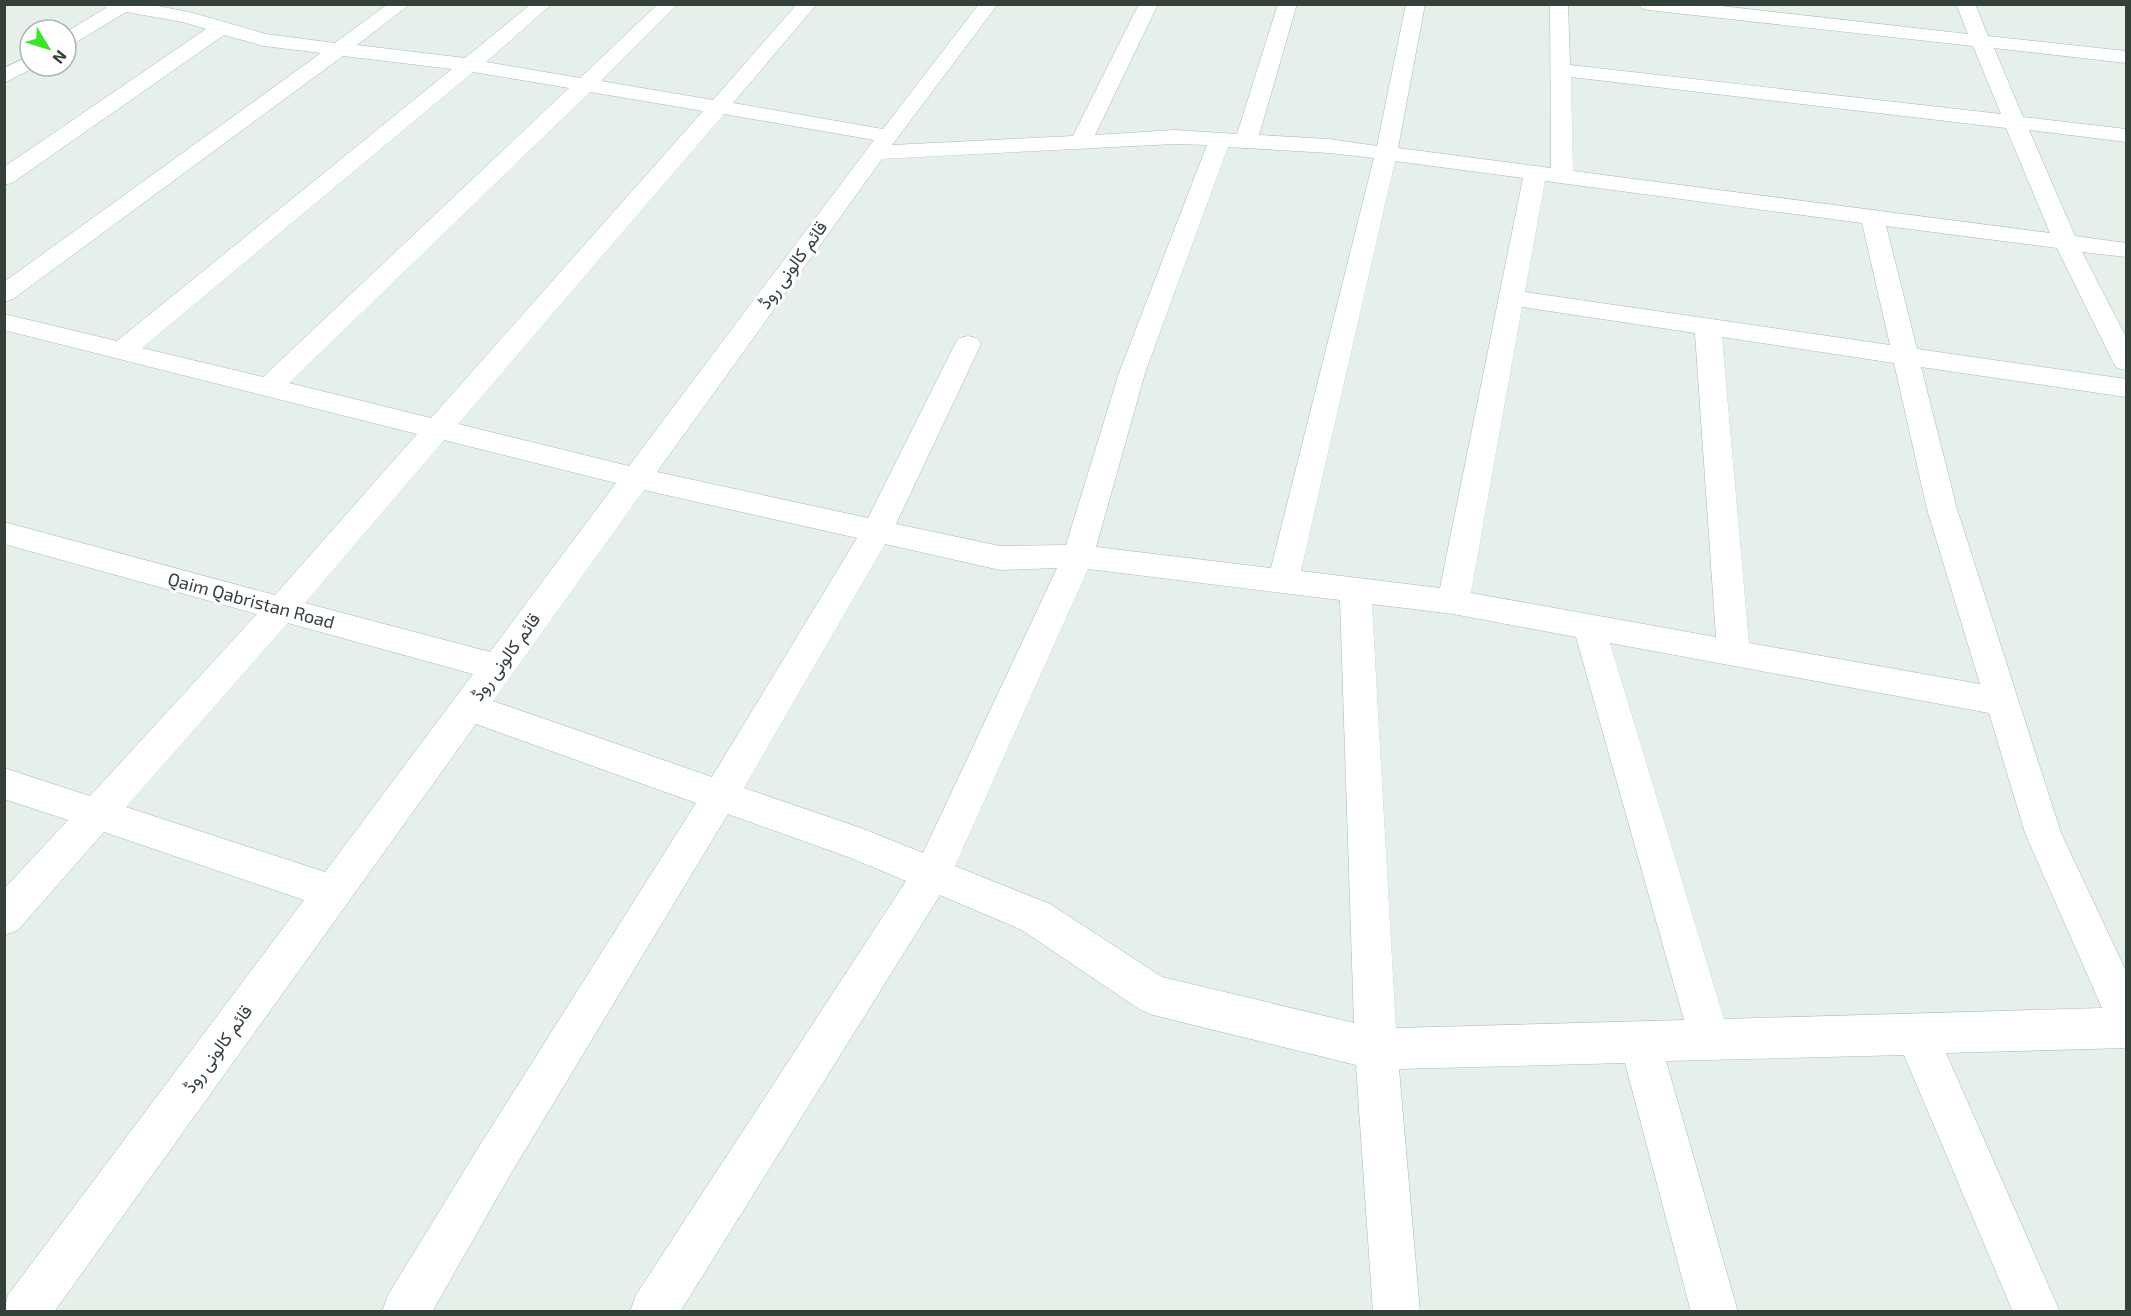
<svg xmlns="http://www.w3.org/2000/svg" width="2131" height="1316" viewBox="0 0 2131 1316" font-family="'Exo 2',Vazirmatn,sans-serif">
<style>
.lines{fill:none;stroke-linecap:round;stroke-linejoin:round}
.minor-casing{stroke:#a8baaf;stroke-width:1}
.minor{fill:#fff;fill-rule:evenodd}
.labels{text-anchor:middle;stroke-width:6;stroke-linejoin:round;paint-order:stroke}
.street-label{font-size:18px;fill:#344139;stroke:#fff}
</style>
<rect width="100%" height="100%" fill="#e4f0e9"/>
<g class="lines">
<g class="minor-casing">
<path id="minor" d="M 104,4 L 148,4 L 193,13 L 266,34 L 335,43 L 388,4 L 410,4 L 357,45 L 465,58 L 531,4 L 552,4 L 486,62 L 580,78 L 658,4 L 678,4 L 601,81 L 713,100 L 797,4 L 817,4 L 733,103 L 883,129 L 979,4 L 998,4 L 892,145 L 1073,136 L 1139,4 L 1158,4 L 1095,135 L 1174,130 L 1237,134 L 1278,4 L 1297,4 L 1259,135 L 1329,139 L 1377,146 L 1406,4 L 1425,4 L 1398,148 L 1551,168 L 1550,4 L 1568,4 L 1570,65 L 2001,114 L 1973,46 L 1648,10 L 1641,8 L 1639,4 L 1704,4 L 1968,34 L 1956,4 L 1975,4 L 1988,36 L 2126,51 L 2126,63 L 1994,48 L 2023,117 L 2126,129 L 2126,142 L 2029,130 L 2075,236 L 2126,243 L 2126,257 L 2082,252 L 2126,337 L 2126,370 L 2117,368 L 2113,362 L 2057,248 L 1886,226 L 1917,349 L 2126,379 L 2126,397 L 1921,367 L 1957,509 L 2061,833 L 2126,971 L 2126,1048 L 1946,1053 L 2060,1312 L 2013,1312 L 1904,1055 L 1666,1061 L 1738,1312 L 1691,1312 L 1625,1063 L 1399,1069 L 1420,1312 L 1373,1312 L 1356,1065 L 1153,1015 L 1139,1009 L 1022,930 L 940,895 L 680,1312 L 630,1312 L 636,1295 L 906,881 L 851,858 L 728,814 L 510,1175 L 432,1312 L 382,1312 L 388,1295 L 480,1145 L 696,803 L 476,724 L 54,1312 L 4,1312 L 8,1295 L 304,900 L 104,832 L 18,930 L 4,935 L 4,889 L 68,820 L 4,799 L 4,768 L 90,796 L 257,614 L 4,544 L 4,522 L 275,595 L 417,434 L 4,330 L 4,314 L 117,341 L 452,69 L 343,56 L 13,299 L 4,302 L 4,282 L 321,53 L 264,46 L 224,35 L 12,183 L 4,185 L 4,167 L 206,29 L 183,22 L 126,12 L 73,44 L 66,46 L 66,32 L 106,8 ZM 473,72 L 569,88 L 263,377 L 142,348 ZM 1571,77 L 2006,128 L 2050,233 L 1573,171 ZM 590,92 L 703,111 L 431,418 L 289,383 ZM 724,114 L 874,140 L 629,466 L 458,424 ZM 1174,144 L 1207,145 L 1119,373 L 1066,545 L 1000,546 L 896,524 L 981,344 L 977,338 L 968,336 L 959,338 L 955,344 L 868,518 L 657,472 L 882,159 ZM 1228,147 L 1329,153 L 1374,158 L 1271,568 L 1096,547 L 1145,373 ZM 1395,161 L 1523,178 L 1440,588 L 1301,571 ZM 1545,181 L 1862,223 L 1890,345 L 1525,292 ZM 1522,307 L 1695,333 L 1716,637 L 1471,593 ZM 1722,337 L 1894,363 L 1927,509 L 1980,684 L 1749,643 ZM 444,440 L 616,483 L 490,652 L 305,603 ZM 644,490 L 857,538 L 712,777 L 493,701 ZM 885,544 L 1000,570 L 1057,568 L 923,853 L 861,828 L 744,788 ZM 1088,569 L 1340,600 L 1354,1023 L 1162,977 L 1050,904 L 955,866 ZM 1372,604 L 1453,614 L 1576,637 L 1684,1020 L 1396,1028 ZM 288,623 L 473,674 L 325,872 L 126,807 ZM 1610,643 L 1989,713 L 2025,833 L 2102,1008 L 1724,1019 Z
M 30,56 L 30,66 L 37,66 L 4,83 L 4,68 Z"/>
</g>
<use href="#minor" class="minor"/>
</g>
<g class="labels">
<g class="street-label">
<text transform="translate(793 265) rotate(-54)" y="6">قائم کالونی روڈ</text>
<text transform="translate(251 601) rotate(15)" y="6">Qaim Qabristan Road</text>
<text transform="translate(506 657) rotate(-54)" y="6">قائم کالونی روڈ</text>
<text transform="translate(218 1049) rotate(-54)" y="6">قائم کالونی روڈ</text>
</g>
</g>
<rect width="2131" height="1316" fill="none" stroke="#344139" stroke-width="12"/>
<g transform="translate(48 48) rotate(128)"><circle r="28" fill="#ffffff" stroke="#aeb3b0" stroke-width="1.5"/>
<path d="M0-4.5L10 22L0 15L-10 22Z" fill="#3ae526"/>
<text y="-9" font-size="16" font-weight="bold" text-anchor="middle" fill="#344139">N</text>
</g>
</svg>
